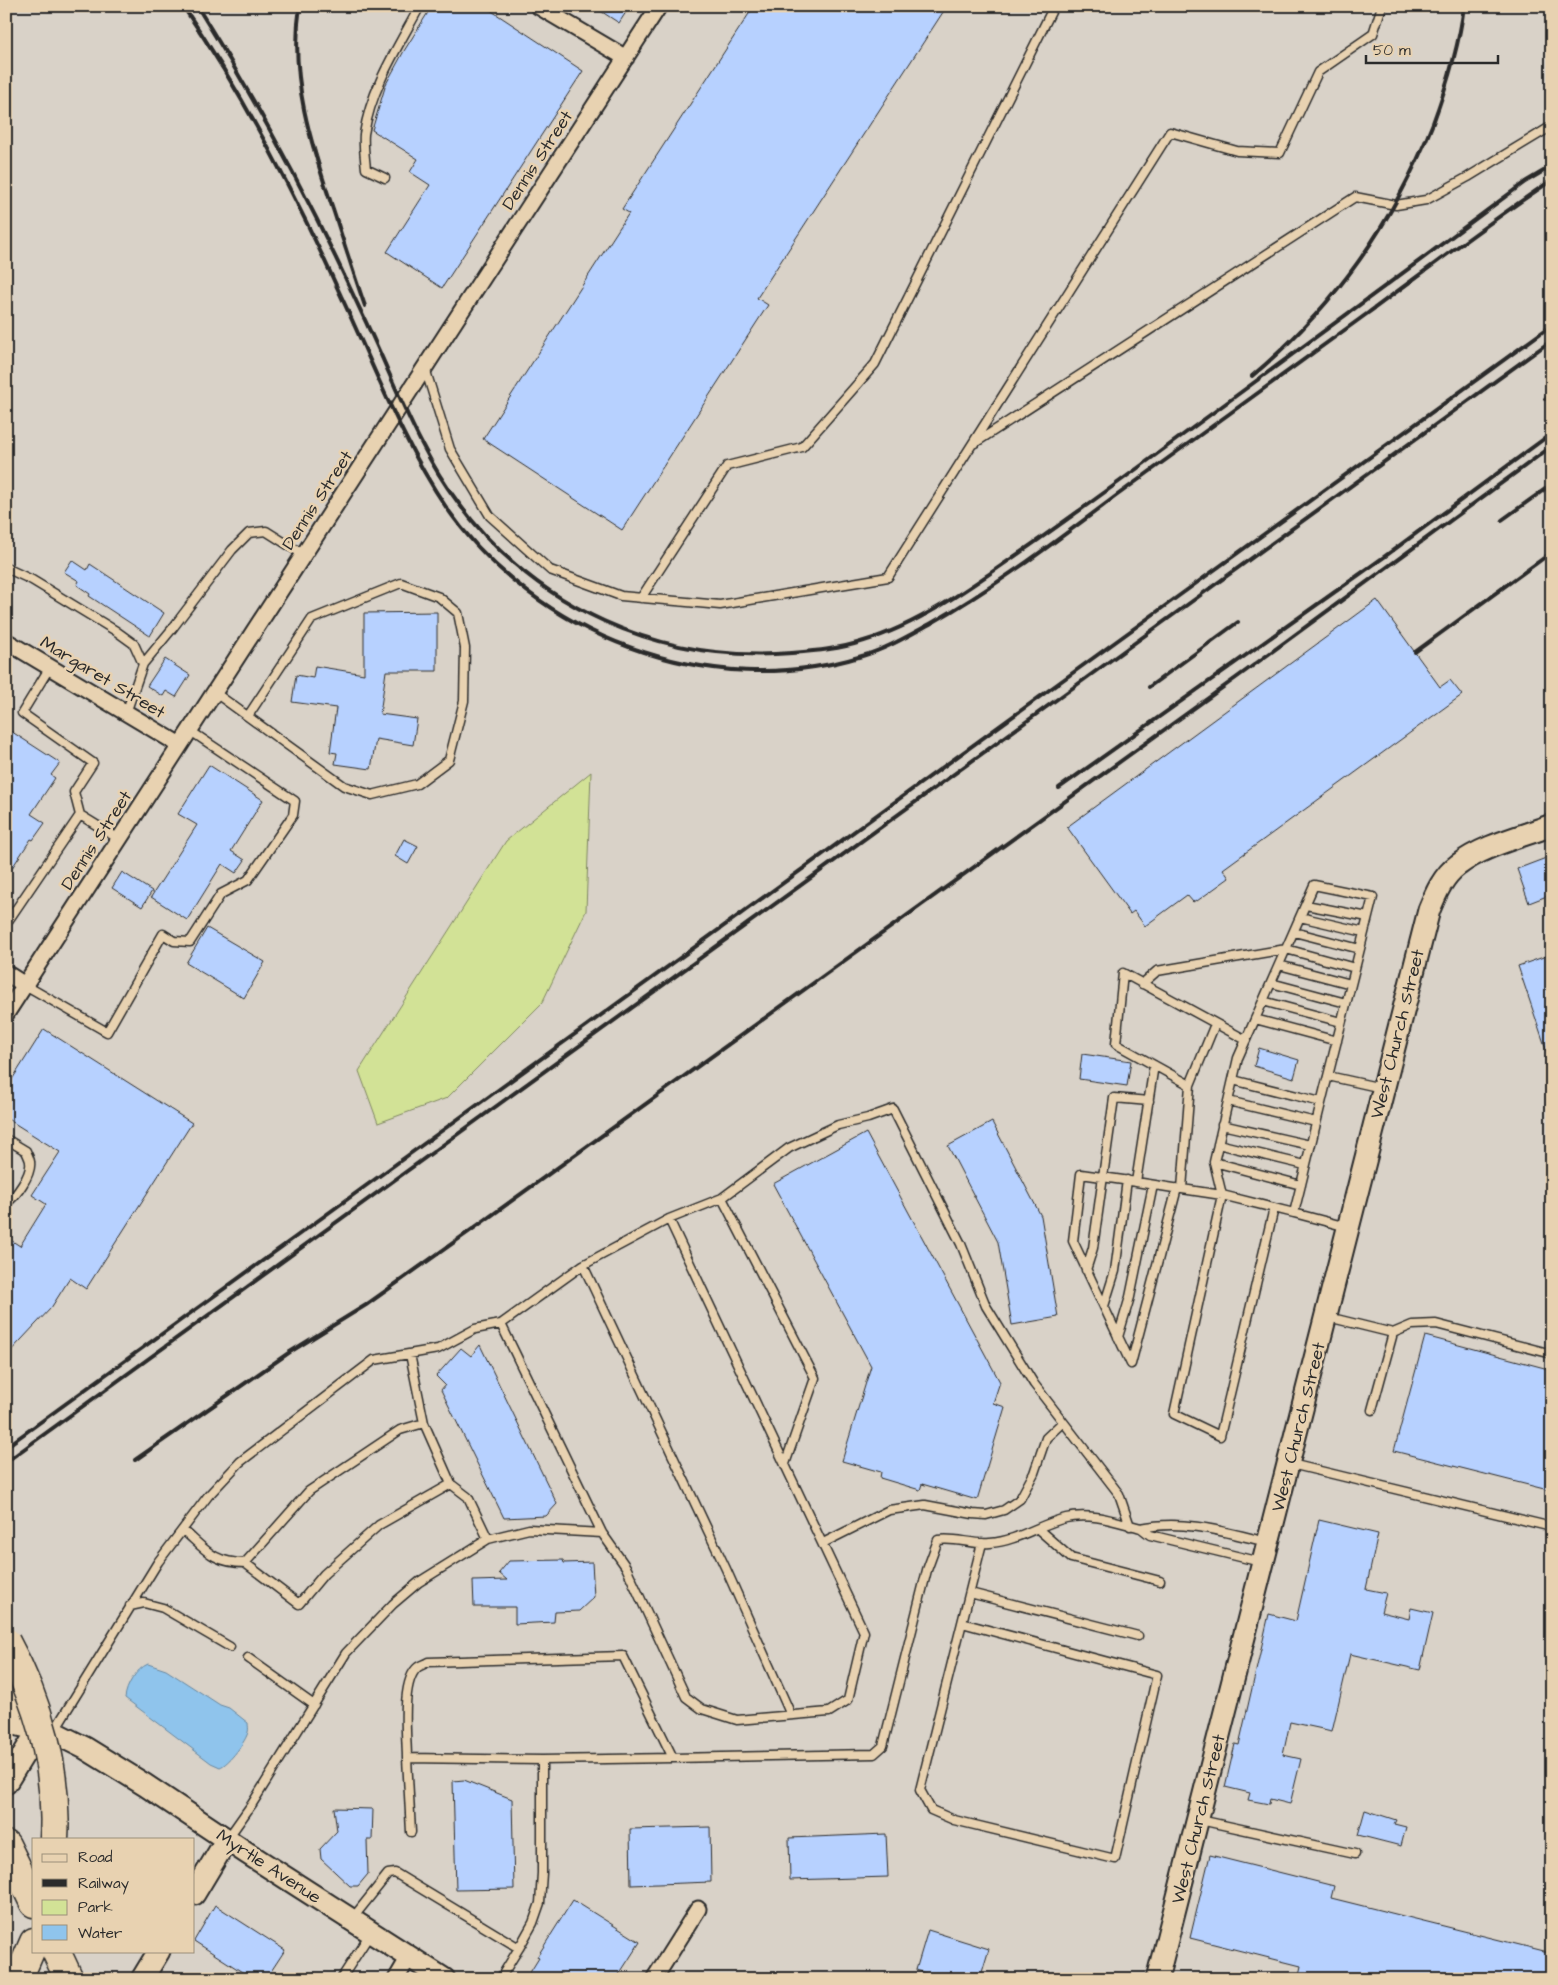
<svg xmlns="http://www.w3.org/2000/svg" width="1558" height="1985" viewBox="0 0 1558 1985" font-family="'Architects Daughter',sans-serif">
<style>
.green{fill:#d2e296;stroke:#7e8660}
.water{fill:#8fc4ec;stroke:#67879f}
.building{fill:#b7d1ff;stroke:#2b2b2b}
.lines{fill:none;stroke-linecap:round;stroke-linejoin:round}
.lane-casing{stroke:#2b2b2b;stroke-width:11}
.street-casing{stroke:#2b2b2b;stroke-width:19}
.secondary-casing{stroke:#2b2b2b;stroke-width:25}
.highway-casing{stroke:#2b2b2b;stroke-width:31}
.lane{stroke:#e8d2b1;stroke-width:8}
.street{stroke:#e8d2b1;stroke-width:15}
.secondary{stroke:#e8d2b1;stroke-width:21}
.highway{stroke:#e8d2b1;stroke-width:28}
.rail{stroke:#2b2b2b;stroke-width:4}
.highway-bridge-casing{stroke:#2b2b2b;stroke-width:31;stroke-linecap:butt}
.highway-bridge{stroke:#e8d2b1;stroke-width:28}
.labels{text-anchor:middle;stroke-width:5;stroke-linejoin:round;paint-order:stroke}
.street-label{font-size:18px;fill:#2b2b2b;stroke:#e8d2b1}
</style>
<rect width="100%" height="100%" fill="#d9d2c8"/>
<filter id="ink" filterUnits="userSpaceOnUse"><feTurbulence type="fractalNoise" baseFrequency=".02" numOctaves="2"/><feDisplacementMap in="SourceGraphic" scale="10" xChannelSelector="R" yChannelSelector="G"/><feConvolveMatrix kernelMatrix="1 2 1 2 8 2 1 2 1" color-interpolation-filters="sRGB"/></filter>
<g filter="url(#ink)">
<path class="green" d="M 591,772 L 586,911 L 542,1003 L 447,1098 L 378,1123 L 359,1071 L 506,841 Z"/>
<path class="water" d="M 148,1664 L 166,1670 L 220,1705 L 229,1708 L 248,1723 C 248,1726 249,1729 248,1732 C 246,1741 229,1764 220,1767 L 211,1763 L 125,1698 C 126,1686 136,1669 148,1664 Z"/>
<path class="building" d="M 432,6 L 484,6 L 583,71 L 442,288 L 387,252 L 430,185 L 410,172 L 418,159 L 372,130 L 386,84 L 404,51 Z
M 593,6 L 630,6 L 619,23 Z
M 754,6 L 947,6 L 757,298 L 768,305 L 622,530 L 483,439 L 629,213 L 622,209 Z
M 72,560 L 87,570 L 90,564 L 164,613 L 150,636 L 89,596 L 90,594 L 77,585 L 79,581 L 64,572 Z
M 1377,600 L 1440,687 L 1450,680 L 1462,695 L 1223,869 L 1229,878 L 1197,901 L 1196,900 L 1193,902 L 1187,895 L 1145,926 L 1134,911 L 1130,914 L 1067,827 Z
M 437,612 L 437,671 L 386,671 L 380,714 L 417,719 L 413,745 L 376,739 L 371,769 L 335,764 L 337,753 L 330,752 L 336,708 L 292,702 L 296,675 L 313,678 L 315,666 L 364,674 L 364,613 Z
M 165,659 L 190,675 L 176,697 L 166,691 L 163,696 L 147,686 Z
M 6,728 L 60,763 L 51,775 L 55,778 L 31,814 L 45,823 L 33,840 L 31,839 L 6,877 Z
M 209,765 L 263,800 L 231,851 L 245,860 L 236,873 L 222,864 L 187,920 L 151,897 L 197,825 L 178,814 Z
M 404,839 L 418,846 L 408,864 L 395,856 Z
M 1546,858 L 1552,874 L 1552,894 L 1529,903 L 1517,869 Z
M 122,872 L 152,891 L 142,907 L 112,888 Z
M 207,928 L 265,962 L 244,998 L 186,963 Z
M 1552,954 L 1552,1058 L 1549,1058 L 1518,966 Z
M 44,1029 L 192,1123 L 86,1289 L 70,1278 L 51,1308 L 6,1356 L 6,1237 L 20,1246 L 46,1204 L 32,1195 L 60,1152 L 6,1118 L 6,1089 Z
M 1259,1048 L 1299,1060 L 1294,1078 L 1254,1066 Z
M 1082,1054 L 1131,1061 L 1127,1086 L 1079,1079 Z
M 992,1122 L 1041,1216 L 1058,1317 L 1012,1325 L 998,1242 L 948,1146 Z
M 866,1133 L 1000,1382 L 993,1403 L 1005,1407 L 977,1500 L 922,1484 L 920,1490 L 880,1478 L 881,1472 L 842,1461 L 871,1366 L 773,1184 Z
M 1425,1336 L 1552,1370 L 1552,1491 L 1394,1451 Z
M 480,1345 L 557,1504 L 546,1516 L 504,1518 L 441,1390 L 445,1385 L 436,1376 L 461,1348 L 471,1356 Z
M 1319,1520 L 1378,1534 L 1366,1589 L 1386,1593 L 1381,1612 L 1409,1619 L 1411,1608 L 1433,1613 L 1420,1670 L 1350,1654 L 1332,1731 L 1290,1722 L 1283,1755 L 1301,1759 L 1290,1804 L 1270,1799 L 1269,1804 L 1248,1800 L 1250,1793 L 1225,1787 L 1235,1744 L 1239,1745 L 1269,1614 L 1296,1621 Z
M 563,1560 L 564,1563 L 592,1562 L 594,1597 L 579,1611 L 555,1612 L 554,1622 L 515,1624 L 515,1607 L 474,1607 L 473,1581 L 507,1580 L 499,1573 L 509,1561 Z
M 464,1780 L 512,1799 L 514,1889 L 456,1890 L 453,1781 Z
M 334,1808 L 373,1809 L 372,1840 L 367,1840 L 368,1874 L 358,1886 L 350,1886 L 321,1859 L 320,1849 L 337,1831 Z
M 1365,1810 L 1396,1820 L 1394,1824 L 1406,1827 L 1401,1846 L 1358,1835 Z
M 710,1827 L 711,1882 L 631,1885 L 630,1829 Z
M 886,1834 L 888,1877 L 790,1880 L 789,1838 Z
M 1210,1855 L 1334,1886 L 1331,1898 L 1552,1953 L 1552,1979 L 1298,1979 L 1301,1966 L 1190,1938 Z
M 573,1900 L 640,1942 L 616,1979 L 570,1979 L 560,1973 L 556,1979 L 526,1979 L 539,1958 L 537,1957 Z
M 215,1905 L 285,1950 L 266,1979 L 253,1979 L 194,1941 Z
M 928,1930 L 989,1949 L 980,1979 L 944,1979 L 916,1970 Z"/>
<g class="lines">
<g class="lane-casing">
<path id="lane" d="M 385,178 L 366,169 C 365,158 363,145 364,134 C 371,88 398,47 420,6
M 425,368 L 450,449 L 490,516 L 550,570 L 621,596 L 720,605 L 888,577 L 1170,132 L 1237,151 L 1280,153 L 1318,72 L 1373,34 L 1382,6
M 975,443 L 1355,197 L 1396,205 L 1426,200 L 1468,177 L 1552,126
M 6,568 L 32,580 L 116,631 L 134,644 L 143,664
M 641,598 L 727,466 L 802,447 L 875,364 L 1054,6
M 50,667 L 22,713 L 93,763 L 74,792 L 80,815
M 214,692 L 344,786 L 372,795 L 417,784 L 449,760 L 464,701 L 465,648 L 458,613 L 439,597 L 401,583 L 312,619 L 248,716
M 126,713 L 143,664 L 172,629 L 232,550 L 249,533 L 266,531 L 304,555
M 1306,905 L 1368,917
M 1300,917 L 1364,932
M 6,924 L 80,815 L 119,839
M 1294,932 L 1360,949
M 1279,965 L 1351,984
M 1271,983 L 1346,1003
M 1142,984 L 1157,971 L 1286,949 L 1355,968
M 25,985 L 107,1032 L 163,934 L 174,941 L 190,942 L 221,894 L 248,880 L 293,815 L 295,801 L 189,730
M 1263,1001 L 1341,1022
M 1255,1019 L 1337,1041
M 1246,1040 L 1123,973 L 1116,1044 L 1190,1085 L 1182,1189 L 1222,1195 L 1174,1414 L 1220,1436 L 1274,1208
M 1154,1065 L 1136,1182 L 1180,1189
M 1233,1080 L 1321,1102
M 1190,1085 L 1215,1024
M 1228,1101 L 1316,1122
M 1222,1125 L 1310,1145
M 6,1139 L 26,1151 C 27,1154 30,1159 30,1162 C 32,1174 16,1197 6,1203
M 1218,1144 L 1305,1165
M 1214,1162 L 1301,1185
M 1137,1182 L 1081,1174 L 1073,1241 L 1131,1364 L 1177,1188
M 722,1198 L 815,1378 L 785,1464
M 1294,1213 L 1222,1195 L 1214,1162 L 1238,1058 L 1314,885 L 1373,897 L 1328,1076
M 1347,1227 L 1294,1213 L 1325,1087 L 1328,1076 L 1382,1088
M 583,1265 L 726,1569 L 791,1715
M 1086,1270 L 1093,1248 L 1114,1098 L 1149,1101
M 1104,1306 L 1115,1271 L 1127,1180
M 1328,1317 L 1393,1333 L 1412,1325 L 1436,1324 L 1552,1354
M 501,1324 L 602,1533 L 626,1567 L 686,1697 L 702,1709 L 737,1720 L 829,1712 L 848,1700 L 864,1632 L 669,1219
M 1118,1337 L 1130,1297 L 1153,1185
M 410,1354 L 424,1423 L 451,1484 L 468,1497 L 488,1539
M 1372,1410 L 1393,1333
M 424,1423 L 400,1430 L 309,1491 L 245,1563 L 299,1604 L 324,1574 L 379,1525 L 451,1484
M 1291,1464 L 1552,1527
M 1038,1529 L 1071,1558 L 1160,1581
M 183,1530 C 205,1549 213,1563 245,1563
M 823,1543 L 889,1510 L 925,1505 L 973,1514 L 986,1515 L 1004,1510 L 1020,1499 L 1034,1473 L 1046,1438 L 1063,1422
M 1261,1562 L 1150,1535 L 1141,1528 C 1184,1519 1225,1532 1267,1542
M 970,1593 L 1138,1636
M 130,1606 L 144,1603 L 163,1608 L 230,1647
M 962,1623 L 1157,1675 L 1115,1859 L 954,1820 L 931,1810 L 920,1790 L 982,1543
M 248,1658 L 314,1705
M 54,1731 L 158,1562 L 208,1496 L 240,1462 L 374,1360 L 438,1349 L 475,1329 L 501,1324 L 583,1265 L 669,1219 L 722,1198 L 789,1148 L 838,1125 L 868,1118 L 893,1109 L 961,1244 L 986,1306 L 1034,1384 L 1119,1494 L 1130,1526
M 407,1758 C 407,1737 400,1681 418,1667 C 421,1665 425,1664 428,1662 L 623,1656 L 673,1758 L 874,1754 L 883,1746 L 927,1570 L 938,1540 C 956,1537 972,1545 990,1543 C 1018,1541 1040,1524 1066,1518 C 1091,1512 1117,1522 1141,1528
M 542,1760 L 673,1758
M 1200,1820 L 1355,1854
M 411,1832 L 407,1758 L 542,1760 L 542,1873 L 540,1903 L 533,1923 L 519,1948
M 228,1838 L 252,1804 L 346,1653 L 393,1604 L 419,1582 L 488,1539 L 529,1529 L 602,1533
M 352,1919 L 388,1874 L 395,1873 L 519,1948 L 500,1979
M 341,1979 L 370,1934"/>
</g>
<g class="street-casing">
<path id="street" d="M 538,6 L 626,58
M 6,641 L 180,745
M 6,973 L 25,985
M 6,1014 L 659,6
M 396,1979 L 409,1957
M 654,1979 L 698,1909"/>
</g>
<g class="secondary-casing">
<path id="secondary" d="M 6,1696 L 28,1710 L 41,1726 L 85,1748 L 145,1785 L 247,1853 L 444,1979
M 6,1722 L 23,1726 L 41,1726
M 6,1783 L 41,1726
M 194,1894 L 227,1839
M 142,1979 L 159,1951
M 1157,1979 L 1429,910 C 1436,893 1443,876 1458,865 C 1484,845 1521,837 1552,825"/>
</g>
<g class="highway-casing">
<path id="highway" d="M 6,1845 L 34,1903
M 56,1951 L 69,1979
M 18,1979 L 34,1942"/>
</g>
<use href="#lane" class="lane"/>
<use href="#street" class="street"/>
<use href="#secondary" class="secondary"/>
<use href="#highway" class="highway"/>
<path class="rail" d="M 183,6 C 245,97 296,196 341,296 C 374,366 402,442 446,507 C 535,636 710,703 862,656 C 886,649 908,636 930,624 C 996,587 1056,541 1116,496 C 1200,435 1284,374 1368,313 C 1429,268 1489,222 1552,180
M 197,6 C 254,97 305,191 350,288 C 363,316 376,343 388,371 C 408,416 427,461 457,501 C 535,608 660,664 792,653 C 816,651 840,649 864,641 C 919,624 968,589 1015,556 C 1053,530 1090,503 1127,476 C 1260,379 1393,281 1525,182 L 1552,166
M 300,6 C 289,77 311,145 334,212 C 344,243 354,275 365,306
M 1252,376 C 1335,306 1393,224 1433,123 C 1447,85 1459,47 1464,6
M 1545,399 L 1552,394
M 1502,520 L 1552,484
M 1415,652 L 1552,552
M 1149,687 L 1238,622
M 1059,788 L 1384,557 L 1552,433
M 6,1447 L 1552,325
M 135,1460 L 290,1352 L 366,1305 L 474,1228 L 1247,670 L 1552,446
M 6,1462 L 1552,340"/>
<g class="highway-bridge-casing">
<path id="highway-bridge" d="M 6,1642 C 39,1702 58,1770 54,1839"/>
</g>
<use href="#highway-bridge" class="highway-bridge"/>
</g>
</g>
<g class="labels">
<g class="street-label">
<text transform="translate(537 160) rotate(-57)" y="6">Dennis Street</text>
<text transform="translate(317 500) rotate(-57)" y="6">Dennis Street</text>
<text transform="translate(103 677) rotate(31)" y="6">Margaret Street</text>
<text transform="translate(96 840) rotate(-57)" y="6">Dennis Street</text>
<text transform="translate(1397 1034) rotate(-76)" y="6">West Church Street</text>
<text transform="translate(1298 1427) rotate(-76)" y="6">West Church Street</text>
<text transform="translate(1198 1819) rotate(-76)" y="6">West Church Street</text>
<text transform="translate(269 1866) rotate(33)" y="6">Myrtle Avenue</text>
</g>
</g>
<rect width="1558" height="1985" fill="none" stroke="#e8d2b1" stroke-width="25"/>
<rect x="12" y="12" width="1533" height="1960" fill="none" stroke="#2b2b2b" stroke-width="2" filter="url(#ink)"/>
<rect x="32" y="1838" width="162" height="115" fill="#e8d2b1" stroke="#9c8f7b"/>
<rect x="42" y="1854" width="25" height="8" fill="#e8d2b1" stroke="#9c8f7b"/>
<text x="78" y="1862" font-size="15" fill="#2b2b2b">Road</text>
<rect x="42" y="1879" width="25" height="8" fill="#2b2b2b" stroke="#9c8f7b"/>
<text x="78" y="1888" font-size="15" fill="#2b2b2b">Railway</text>
<rect x="42" y="1900" width="25" height="15" fill="#d2e296" stroke="#9c8f7b"/>
<text x="78" y="1912" font-size="15" fill="#2b2b2b">Park</text>
<rect x="42" y="1925" width="25" height="15" fill="#8fc4ec" stroke="#9c8f7b"/>
<text x="78" y="1938" font-size="15" fill="#2b2b2b">Water</text>
<path d="M1366 55v8h132v-8" fill="none" stroke="#2b2b2b" stroke-width="2.5"/>
<text x="1373" y="55" font-size="15" fill="#2b2b2b" stroke="#e8d2b1" stroke-width="4" paint-order="stroke">50 m</text>
</svg>
